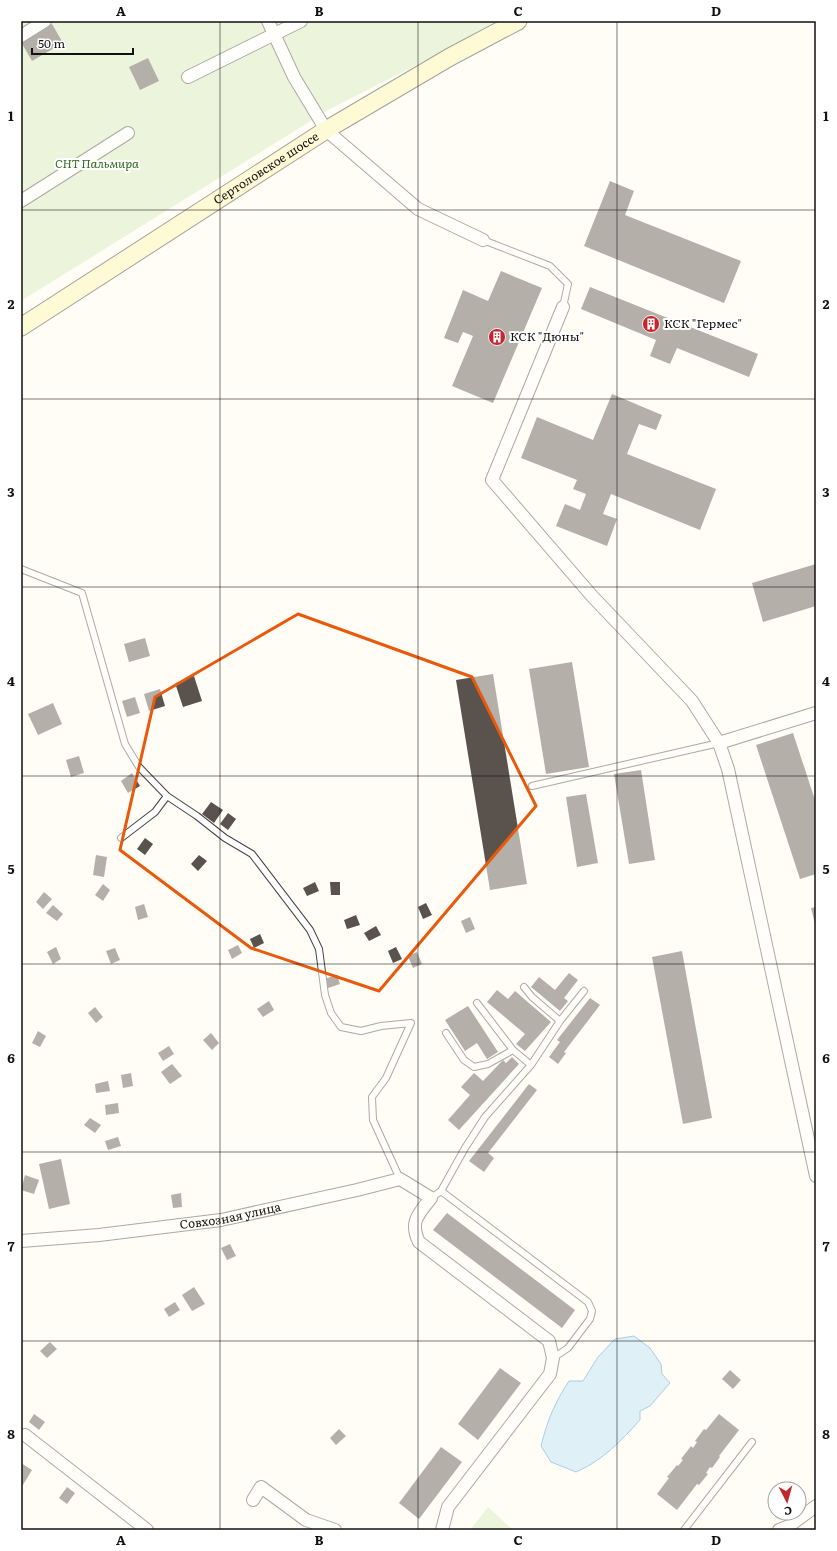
<svg xmlns="http://www.w3.org/2000/svg" width="837" height="1551" viewBox="0 0 837 1551" font-family="Literata,serif">
<style>
.green{fill:#d5ebbd}
.water{fill:#b9e0f7;stroke:#3f96cf}
.building{fill:#5a524d}
.lines{fill:none;stroke-linecap:round;stroke-linejoin:round}
.lane-casing{stroke:#444;stroke-width:8}
.street-casing{stroke:#444;stroke-width:14}
.secondary-casing{stroke:#333;stroke-width:19}
.lane{stroke:#fff;stroke-width:6}
.street{stroke:#fff;stroke-width:12}
.secondary{stroke:#fff6b0;stroke-width:17}
.marked{fill:none;stroke:#e8590c;stroke-width:3;stroke-linejoin:round}
.grid{fill:none;stroke:#111;stroke-width:1;stroke-opacity:0.55}
.labels{text-anchor:middle;stroke-width:4;stroke-linejoin:round;paint-order:stroke}
.park-label{font-size:12px;font-style:italic;fill:#2f6b1f;stroke:#fff}
.street-label{font-size:12px;fill:#111;stroke:#fff}
.poi-label{font-size:12px;fill:#111;stroke:#fff;text-anchor:start}
.neatline{fill:none;stroke:#111;stroke-width:1.5}
.grid-label{font-size:13px;text-anchor:middle;font-weight:bold;fill:#111}
</style>
<rect width="100%" height="100%" fill="#fffdf5"/>
<path class="green" d="M 21,21 L 503,21 L 330,109 L 21,301 Z
M 488,1507 L 513,1530 L 470,1530 Z"/>
<path class="water" d="M 634,1336 L 650,1348 L 661,1364 L 662,1374 L 670,1383 L 650,1406 L 640,1411 L 640,1420 C 621,1441 602,1461 576,1472 L 551,1462 L 541,1446 C 547,1421 555,1402 569,1381 L 583,1381 L 598,1357 L 615,1339 Z"/>
<path class="building" d="M 52,24 L 63,43 L 32,61 L 21,42 Z
M 148,58 L 159,81 L 140,90 L 129,67 Z
M 610,181 L 634,191 L 625,215 L 741,261 L 724,303 L 584,246 Z
M 501,271 L 542,288 L 493,403 L 452,386 L 473,336 L 463,332 L 458,343 L 444,338 L 463,290 L 488,301 Z
M 590,287 L 758,354 L 749,377 L 677,348 L 670,364 L 650,356 L 656,340 L 581,309 Z
M 612,394 L 662,415 L 656,430 L 639,424 L 627,454 L 716,489 L 700,530 L 611,494 L 603,514 L 617,519 L 607,546 L 556,526 L 565,504 L 580,510 L 586,494 L 573,489 L 577,480 L 521,458 L 537,417 L 593,440 Z
M 816,564 L 816,606 L 763,622 L 752,583 Z
M 145,638 L 150,656 L 129,662 L 124,644 Z
M 572,662 L 589,767 L 546,774 L 529,669 Z
M 493,674 L 527,884 L 490,890 L 456,680 Z
M 194,676 L 202,701 L 183,707 L 175,683 Z
M 160,689 L 165,706 L 149,711 L 144,694 Z
M 135,697 L 140,713 L 127,717 L 122,701 Z
M 53,703 L 62,724 L 38,735 L 28,714 Z
M 793,733 L 816,803 L 816,874 L 800,879 L 756,745 Z
M 79,756 L 84,773 L 71,777 L 66,760 Z
M 641,770 L 655,860 L 629,864 L 614,774 Z
M 132,773 L 140,786 L 128,793 L 121,781 Z
M 586,794 L 598,863 L 577,867 L 566,797 Z
M 211,802 L 223,810 L 214,823 L 202,814 Z
M 228,813 L 236,819 L 228,830 L 220,824 Z
M 145,838 L 153,844 L 145,855 L 137,849 Z
M 96,855 L 107,857 L 104,877 L 93,875 Z
M 199,855 L 207,861 L 198,871 L 191,864 Z
M 315,882 L 319,891 L 307,896 L 303,888 Z
M 330,882 L 340,882 L 340,895 L 331,895 Z
M 103,884 L 110,890 L 103,901 L 95,895 Z
M 44,892 L 52,899 L 43,909 L 36,902 Z
M 426,903 L 432,915 L 423,919 L 418,907 Z
M 144,904 L 148,917 L 138,920 L 135,907 Z
M 53,905 L 63,914 L 57,921 L 46,913 Z
M 816,907 L 816,924 L 815,924 L 811,908 Z
M 356,915 L 360,925 L 347,929 L 344,920 Z
M 470,917 L 475,929 L 466,933 L 461,921 Z
M 376,926 L 381,935 L 369,941 L 364,933 Z
M 260,934 L 264,943 L 254,948 L 250,939 Z
M 238,945 L 242,953 L 232,959 L 228,950 Z
M 56,947 L 61,959 L 53,964 L 47,952 Z
M 396,947 L 402,959 L 393,963 L 388,951 Z
M 115,948 L 120,960 L 111,964 L 106,951 Z
M 682,951 L 712,1118 L 683,1124 L 652,957 Z
M 417,952 L 422,964 L 413,968 L 408,956 Z
M 569,973 L 578,980 L 564,998 L 568,1001 L 560,1011 L 531,987 L 539,977 L 555,990 Z
M 337,975 L 340,984 L 328,988 L 324,979 Z
M 497,990 L 508,999 L 515,991 L 551,1022 L 525,1051 L 516,1044 L 525,1034 L 487,1002 Z
M 590,998 L 600,1005 L 564,1052 L 566,1053 L 558,1064 L 549,1057 L 560,1042 L 557,1040 Z
M 269,1001 L 274,1010 L 263,1017 L 257,1009 Z
M 468,1006 L 498,1052 L 487,1059 L 477,1043 L 465,1051 L 445,1020 Z
M 95,1007 L 103,1017 L 96,1023 L 88,1013 Z
M 38,1031 L 46,1036 L 40,1047 L 32,1043 Z
M 211,1033 L 219,1043 L 212,1050 L 203,1040 Z
M 169,1046 L 174,1054 L 163,1061 L 158,1053 Z
M 512,1057 L 519,1064 L 459,1130 L 448,1120 L 470,1095 L 461,1087 L 474,1073 L 483,1081 L 503,1060 L 506,1063 Z
M 172,1064 L 182,1076 L 170,1084 L 161,1072 Z
M 131,1073 L 133,1086 L 123,1088 L 121,1075 Z
M 108,1081 L 110,1091 L 96,1093 L 95,1084 Z
M 529,1084 L 537,1090 L 488,1153 L 494,1158 L 484,1172 L 469,1161 Z
M 118,1103 L 119,1113 L 106,1115 L 105,1105 Z
M 90,1118 L 101,1125 L 95,1133 L 84,1125 Z
M 118,1137 L 121,1146 L 108,1150 L 105,1141 Z
M 61,1159 L 70,1204 L 49,1209 L 39,1164 Z
M 25,1175 L 39,1180 L 34,1194 L 21,1190 Z
M 181,1193 L 182,1207 L 173,1208 L 171,1195 Z
M 447,1213 L 575,1310 L 562,1328 L 433,1230 Z
M 230,1244 L 236,1256 L 227,1260 L 221,1248 Z
M 194,1287 L 205,1304 L 192,1311 L 182,1295 Z
M 175,1302 L 180,1310 L 169,1317 L 164,1309 Z
M 50,1342 L 57,1349 L 47,1358 L 40,1351 Z
M 500,1368 L 521,1383 L 478,1440 L 458,1424 Z
M 730,1370 L 741,1380 L 733,1389 L 722,1379 Z
M 34,1414 L 45,1422 L 39,1430 L 29,1422 Z
M 719,1414 L 739,1430 L 719,1456 L 720,1457 L 712,1468 L 710,1467 L 706,1473 L 708,1474 L 699,1485 L 697,1484 L 677,1510 L 657,1494 L 669,1478 L 667,1477 L 677,1465 L 678,1466 L 683,1460 L 681,1459 L 691,1446 L 693,1448 L 697,1442 L 695,1441 L 704,1429 L 706,1430 Z
M 339,1429 L 346,1436 L 336,1445 L 330,1438 Z
M 441,1447 L 462,1462 L 419,1519 L 399,1503 Z
M 21,1463 L 32,1470 L 21,1488 Z
M 67,1487 L 75,1493 L 67,1504 L 59,1498 Z"/>
<g class="lines">
<g class="lane-casing">
<path id="lane" d="M 483,240 L 550,266 L 568,284 L 563,307
M 21,569 L 82,593 L 125,744 L 139,767 L 167,796 L 155,812 L 121,838
M 532,786 L 719,743
M 167,796 L 197,816 L 225,838 L 252,854 L 310,930 L 319,949 L 325,995 L 331,1013 L 341,1027 L 361,1031 L 381,1026 L 411,1023 L 386,1078 L 372,1097 L 373,1120 L 400,1179
M 524,987 L 532,997 L 560,1021
M 477,1003 L 513,1050 L 531,1065
M 446,1033 L 464,1060 L 474,1067 L 488,1064 L 513,1050
M 441,1191 L 465,1148 L 485,1117 L 531,1065 L 560,1021 L 584,991
M 431,1198 L 441,1191 L 588,1302 L 592,1311 L 590,1319 L 568,1348 L 553,1358
M 684,1530 L 752,1442"/>
</g>
<g class="street-casing">
<g id="street">
<path d="M 268,21 L 294,77 L 326,130 L 418,209 L 483,240"/>
<path d="M 21,36 L 45,21"/>
<path d="M 188,77 L 301,21"/>
<path d="M 21,201 L 128,133"/>
<path d="M 563,307 L 492,480 L 592,596 L 692,701 L 719,743 L 728,769 L 816,1176"/>
<path d="M 719,743 L 816,713"/>
<path id="s1" d="M 21,1241 L 99,1235 L 221,1220 L 357,1190 L 400,1179 L 431,1198 C 419,1214 409,1221 419,1242 L 549,1341 L 553,1358 L 550,1374 L 448,1507 L 442,1530"/>
<path d="M 25,1435 L 147,1530"/>
<path d="M 253,1500 L 261,1487 L 306,1520 L 335,1530"/>
<path d="M 779,1530 L 789,1526 L 816,1506"/>
</g>
</g>
<g class="secondary-casing">
<g id="secondary">
<path id="s2" d="M 21,327 L 326,130 L 450,57 L 518,21"/>
</g>
</g>
<use href="#lane" class="lane"/>
<use href="#street" class="street"/>
<use href="#secondary" class="secondary"/>
</g>
<path d="M0 0H837V1551H0ZM 298,614 L 472,677 L 536,806 L 379,991 L 251,948 L 120,850 L 155,697 Z" fill="#fffdf5" fill-opacity=".55" fill-rule="evenodd"/>
<path class="marked" d="M 298,614 L 472,677 L 536,806 L 379,991 L 251,948 L 120,850 L 155,697 Z"/>
<path class="grid" d="M 220,21 L 220,1530M 418,21 L 418,1530M 617,21 L 617,1530M 21,210 L 816,210M 21,399 L 816,399M 21,587 L 816,587M 21,776 L 816,776M 21,964 L 816,964M 21,1152 L 816,1152M 21,1341 L 816,1341"/>
<defs>
<g id="building-disc" transform="scale(0.9)"><circle r="9.5" fill="#c4262e" stroke="#fff"/><path d="M-4-6H4V6H1V3H-1V6H-4ZM-2.5-4.3h1.7v1.8h-1.7ZM.8-4.3h1.7v1.8H.8ZM-2.5-1h1.7V.8h-1.7ZM.8-1h1.7V.8H.8Z" fill="#fff"/></g>
</defs>
<g fill-rule="evenodd">
<use href="#building-disc" x="651" y="324"/>
<use href="#building-disc" x="497" y="337"/>
</g>
<g class="labels">
<g class="park-label">
<text x="97" y="168">СНТ Пальмира</text>
</g>
<g class="street-label">
<text dy="4" stroke="none"><textPath href="#s2" startOffset="292">Сертоловское шоссе</textPath></text>
<text dy="4" stroke="none"><textPath href="#s1" startOffset="211">Совхозная улица</textPath></text>
</g>
<g class="poi-label">
<text x="664" y="328">КСК "Гермес"</text>
<text x="510" y="341">КСК "Дюны"</text>
</g>
</g>
<rect width="837" height="1551" fill="none" stroke="#ffffff" stroke-width="44"/>
<g transform="translate(787 1501) rotate(174)"><circle r="19" fill="#ffffff" stroke="#a0a0a0"/>
<path d="M0-3L7 15L0 10L-7 15Z" fill="#c4262e"/>
<text y="-6" font-size="11" font-weight="bold" text-anchor="middle" fill="#111111">С</text>
</g>
<path d="M32 48v6h101v-6" fill="none" stroke="#111111" stroke-width="2"/>
<text x="38" y="48" font-size="12" fill="#111111" stroke="#ffffff" stroke-width="3" paint-order="stroke">50 m</text>
<rect x="22" y="22" width="793" height="1507" class="neatline"/>
<g class="grid-label">
<text x="121" y="16">A</text>
<text x="319" y="16">B</text>
<text x="518" y="16">C</text>
<text x="716" y="16">D</text>
<text x="11" y="121">1</text>
<text x="826" y="121">1</text>
<text x="11" y="309">2</text>
<text x="826" y="309">2</text>
<text x="11" y="497">3</text>
<text x="826" y="497">3</text>
<text x="11" y="686">4</text>
<text x="826" y="686">4</text>
<text x="11" y="874">5</text>
<text x="826" y="874">5</text>
<text x="11" y="1063">6</text>
<text x="826" y="1063">6</text>
<text x="11" y="1251">7</text>
<text x="826" y="1251">7</text>
<text x="11" y="1439">8</text>
<text x="826" y="1439">8</text>
<text x="121" y="1545">A</text>
<text x="319" y="1545">B</text>
<text x="518" y="1545">C</text>
<text x="716" y="1545">D</text>
</g>
</svg>
